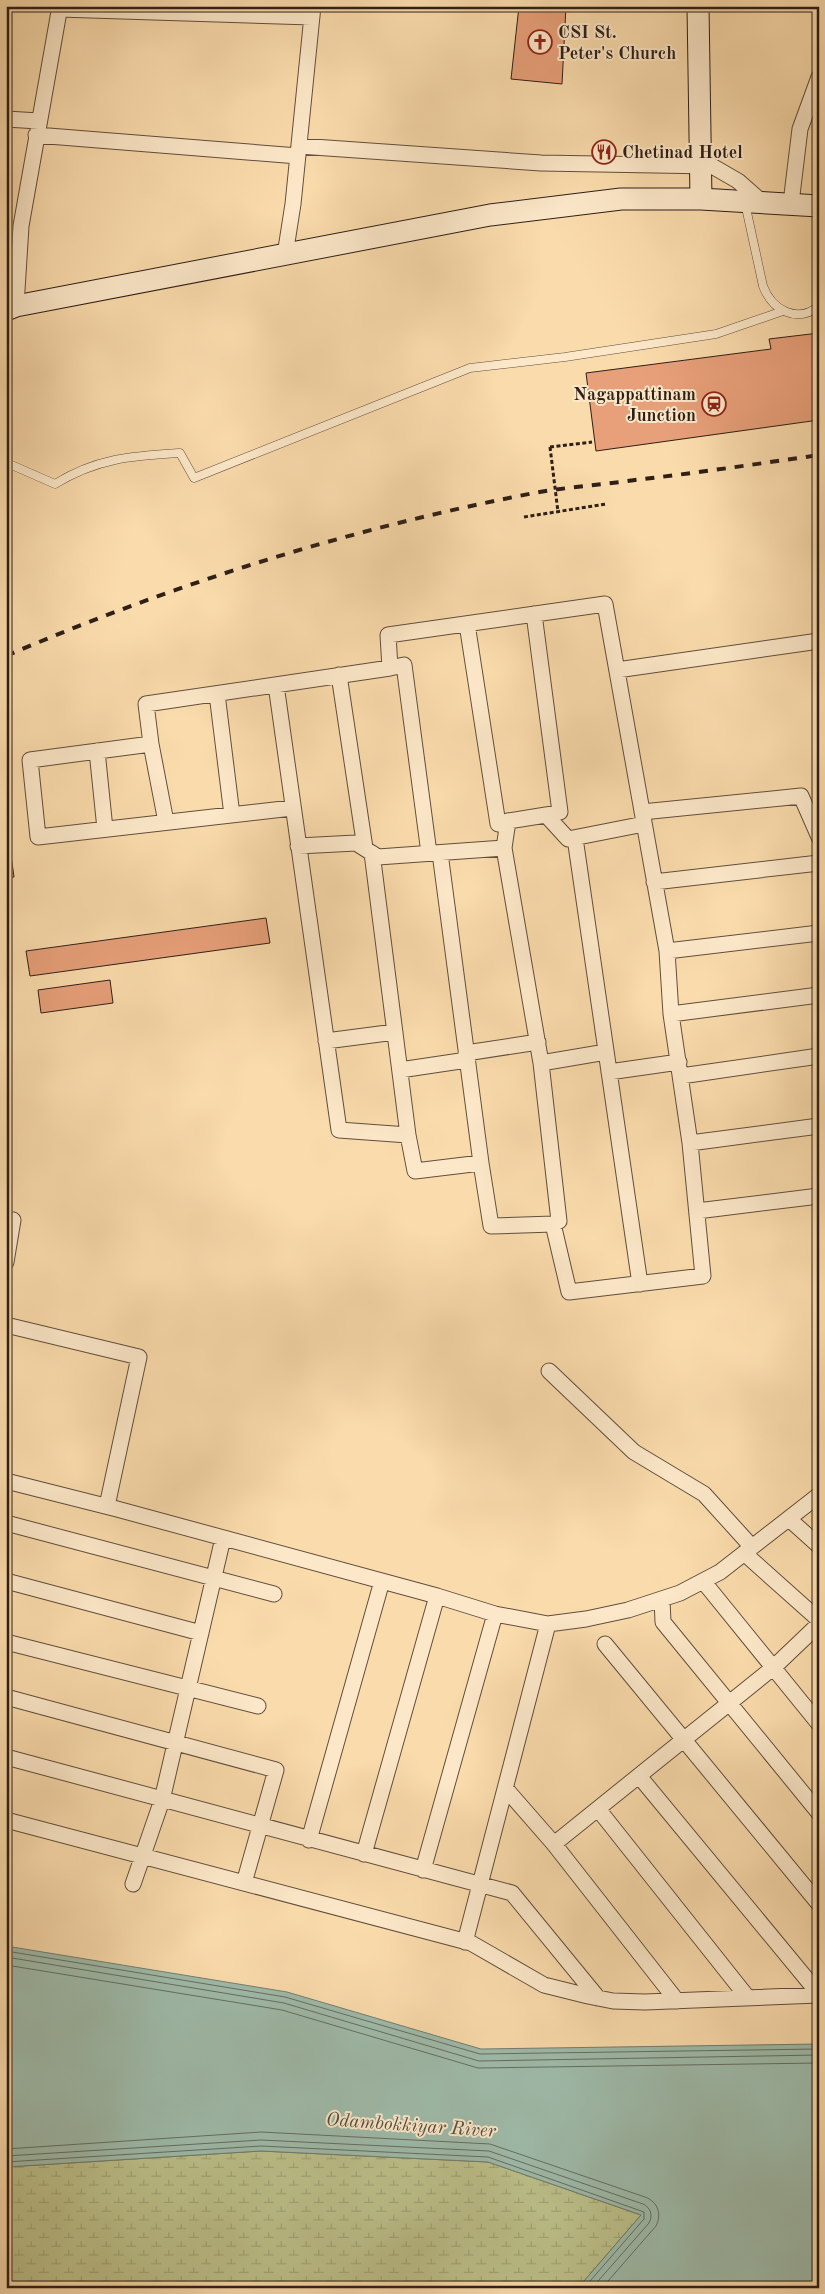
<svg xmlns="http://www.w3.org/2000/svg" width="825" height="2294" viewBox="0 0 825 2294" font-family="'Old Standard TT',serif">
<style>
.wetland{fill:url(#wetland-marsh);stroke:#757050}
.water{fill:#9ebbaa;stroke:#717d6f}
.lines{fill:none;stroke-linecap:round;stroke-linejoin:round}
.shore{stroke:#666d60;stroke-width:1}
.building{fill:#e8a07a;stroke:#2e1f17}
.lane-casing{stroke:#614e3c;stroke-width:9}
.street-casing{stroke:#614e3c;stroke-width:17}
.secondary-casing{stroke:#2e1f17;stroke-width:23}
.path{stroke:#2e1f17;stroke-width:3;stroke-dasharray:4 2.5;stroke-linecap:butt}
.lane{stroke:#fce8c9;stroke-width:8}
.street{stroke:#fce8c9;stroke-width:15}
.secondary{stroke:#fce8c9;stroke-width:21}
.rail{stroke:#2e1f17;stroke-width:4;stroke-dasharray:9 9;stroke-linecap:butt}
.path-bridge{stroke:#2e1f17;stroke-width:3;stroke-dasharray:4 2.5;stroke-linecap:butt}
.labels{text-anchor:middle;stroke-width:4;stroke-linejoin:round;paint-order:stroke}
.poi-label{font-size:18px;font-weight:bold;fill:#2e1f17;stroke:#fce8c9;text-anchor:start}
.water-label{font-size:19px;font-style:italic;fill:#504e43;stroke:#fce8c9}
</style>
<defs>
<pattern id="wetland-marsh" width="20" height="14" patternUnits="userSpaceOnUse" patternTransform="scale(1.25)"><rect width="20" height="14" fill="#bcc08a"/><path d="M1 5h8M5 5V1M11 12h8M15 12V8" fill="none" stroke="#a2a576"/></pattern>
</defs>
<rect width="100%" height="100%" fill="#fadbac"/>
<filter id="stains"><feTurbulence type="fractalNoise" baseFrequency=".004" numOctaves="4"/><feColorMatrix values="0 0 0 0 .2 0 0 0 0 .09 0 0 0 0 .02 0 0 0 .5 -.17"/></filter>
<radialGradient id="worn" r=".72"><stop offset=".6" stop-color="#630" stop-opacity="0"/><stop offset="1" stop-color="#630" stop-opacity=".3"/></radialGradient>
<path class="wetland" d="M 261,2151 L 488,2162 L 641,2215 L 578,2288 L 6,2288 L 6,2167 Z"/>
<path class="water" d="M 6,1946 L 287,1992 L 481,2049 L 819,2044 L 819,2288 L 578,2288 L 641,2215 L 488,2162 L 261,2151 L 6,2167 Z"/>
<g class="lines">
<path class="shore" d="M 6,1951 L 285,1997 L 480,2054 L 819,2049
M 6,1957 L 284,2003 L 479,2061 L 819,2055
M 6,1965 L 282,2010 L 478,2068 L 819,2063
M 6,2149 L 261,2132 L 490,2144 L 645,2197 C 658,2202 662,2214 656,2226 L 602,2288
M 6,2156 L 261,2140 L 489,2151 L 643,2204 C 651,2208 653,2215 649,2223 L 592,2288
M 6,2162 L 261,2146 L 488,2157 L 644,2212 L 644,2219 L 584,2288"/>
</g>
<path class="building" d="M 519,6 L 566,6 L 562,84 L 511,79 Z
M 819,333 L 819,420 L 596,451 L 586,373 L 771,349 L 769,339 Z
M 6,841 L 9,841 L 14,877 L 6,878 Z
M 266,918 L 270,943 L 30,976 L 26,951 Z
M 110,980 L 113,1003 L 41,1013 L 38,990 Z"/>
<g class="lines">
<g class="lane-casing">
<path id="lane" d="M 745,203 L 763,286 C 772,310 797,324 819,306
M 7,463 L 55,484 C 97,458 132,456 180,453 L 194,478 L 470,368 L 565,357 L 716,334 L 783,311"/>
</g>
<g class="street-casing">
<path id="street" d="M 59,9 L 312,17
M 6,119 L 39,121
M 36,135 L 298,156
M 299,146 L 541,163 L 712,166 L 738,181 L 762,202
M 791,203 L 800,129 L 819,77
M 285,255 L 293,204 L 313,6
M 16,306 L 21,226 L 60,6
M 534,614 L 560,812 L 546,815
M 467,624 L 498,824 L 508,821
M 390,668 L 404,665 L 429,853
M 617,670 L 819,641
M 339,675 L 365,848
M 276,685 L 339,1130 L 408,1135 L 415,1171 L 481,1163 L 491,1226 L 553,1224 L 569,1292 L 703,1276 L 690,1143 L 671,1014 L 667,951 L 605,604 L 388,635 L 390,668 L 146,704 L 151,744 L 30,760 L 38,837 L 292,808
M 217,694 L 232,815
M 151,744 L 166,822
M 97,751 L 105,829
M 642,812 L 801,796 L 819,837
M 575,838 L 640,1284
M 298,846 L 356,843 L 378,857 L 504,848 L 508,821 L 546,815 L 568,839 L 644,824
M 504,848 L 541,1063 L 559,1221 L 553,1224
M 372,853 L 408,1135
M 440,853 L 481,1163
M 654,882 L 819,863
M 667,951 L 819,933
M 671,1014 L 819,995
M 326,1041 L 395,1032
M 466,1053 L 538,1042
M 541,1063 L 606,1052
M 400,1070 L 467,1060
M 609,1072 L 679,1062
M 681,1076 L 819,1056
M 690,1143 L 819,1126
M 697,1211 L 819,1196
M 6,1262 L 13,1220
M 6,1325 L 139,1357 L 107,1506
M 549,1371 L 634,1452 L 704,1494 L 752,1547
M 6,1481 L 117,1509 L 437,1596 L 495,1614 L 548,1624 L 586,1619 L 628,1610 L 680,1593 L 720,1572 L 819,1495
M 789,1519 L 819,1546
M 6,1523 L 274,1594
M 744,1553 L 819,1620
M 6,1581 L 201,1633
M 703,1581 L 819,1724
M 662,1599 L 663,1622 L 819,1813
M 6,1642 L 258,1706
M 605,1644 L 819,1904
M 6,1697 L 276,1770 L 244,1883
M 6,1757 L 512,1893 L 598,1998
M 639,1776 L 819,1994
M 506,1789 L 554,1844 L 677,2001
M 598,1809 L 748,1998
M 6,1820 L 471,1943 L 544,1985 L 588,1996 L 613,2001 L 645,2002 L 819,1995
M 309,1840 L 382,1581
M 554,1844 L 774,1667 L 819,1624
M 364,1854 L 437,1596
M 423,1870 L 495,1614
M 133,1884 L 162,1800 L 223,1538
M 465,1942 L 548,1624"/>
</g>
<g class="secondary-casing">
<path id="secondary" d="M 698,6 L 701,199
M 6,310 L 16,306 L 490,215 L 621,199 L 701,199 L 819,206"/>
</g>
<path class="path" d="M 550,447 L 592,442
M 524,517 L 606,504"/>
<use href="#lane" class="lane"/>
<use href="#street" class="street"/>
<use href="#secondary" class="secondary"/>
<path class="rail" d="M 6,656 C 176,583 352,528 534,493 C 567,487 601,485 635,480 C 696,473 757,464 819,455"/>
<path class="path-bridge" d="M 550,447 L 558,512"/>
</g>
<defs>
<g id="church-ring" transform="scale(1.25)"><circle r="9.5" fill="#fce8c9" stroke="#8f2418" stroke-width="1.5"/><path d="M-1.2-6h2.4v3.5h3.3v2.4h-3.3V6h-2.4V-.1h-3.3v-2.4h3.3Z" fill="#8f2418"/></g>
<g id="restaurant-ring" transform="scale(1.25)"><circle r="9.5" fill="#fce8c9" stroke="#8f2418" stroke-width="1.5"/><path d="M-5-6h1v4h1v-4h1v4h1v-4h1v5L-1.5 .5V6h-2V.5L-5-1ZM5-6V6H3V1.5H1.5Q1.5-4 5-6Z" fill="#8f2418"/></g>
<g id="station-ring" transform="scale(1.25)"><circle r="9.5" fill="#fce8c9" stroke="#8f2418" stroke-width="1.5"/><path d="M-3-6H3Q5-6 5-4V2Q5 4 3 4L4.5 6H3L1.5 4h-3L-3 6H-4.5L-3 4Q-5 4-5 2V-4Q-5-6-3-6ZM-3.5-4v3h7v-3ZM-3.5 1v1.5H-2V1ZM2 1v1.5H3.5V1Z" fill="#8f2418"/></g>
</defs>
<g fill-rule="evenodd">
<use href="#church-ring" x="540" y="42"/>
<use href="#restaurant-ring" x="604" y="152"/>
<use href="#station-ring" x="714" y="404"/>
</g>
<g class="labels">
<g class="poi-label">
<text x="558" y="38">CSI St.<tspan x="558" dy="21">Peter's Church</tspan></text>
<text x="622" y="158">Chetinad Hotel</text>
<text x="696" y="400" text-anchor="end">Nagappattinam<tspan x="696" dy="21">Junction</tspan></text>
</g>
<g class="water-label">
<text transform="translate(411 2124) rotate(4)" y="7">Odambokkiyar River</text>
</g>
</g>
<rect width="825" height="2294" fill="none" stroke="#fadbac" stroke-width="25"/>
<rect x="8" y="8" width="810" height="2279" fill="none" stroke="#2e1f17" stroke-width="2.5"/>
<rect x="12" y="12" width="800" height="2269" fill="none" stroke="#2e1f17"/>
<rect width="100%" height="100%" filter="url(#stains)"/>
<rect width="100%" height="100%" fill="url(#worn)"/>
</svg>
